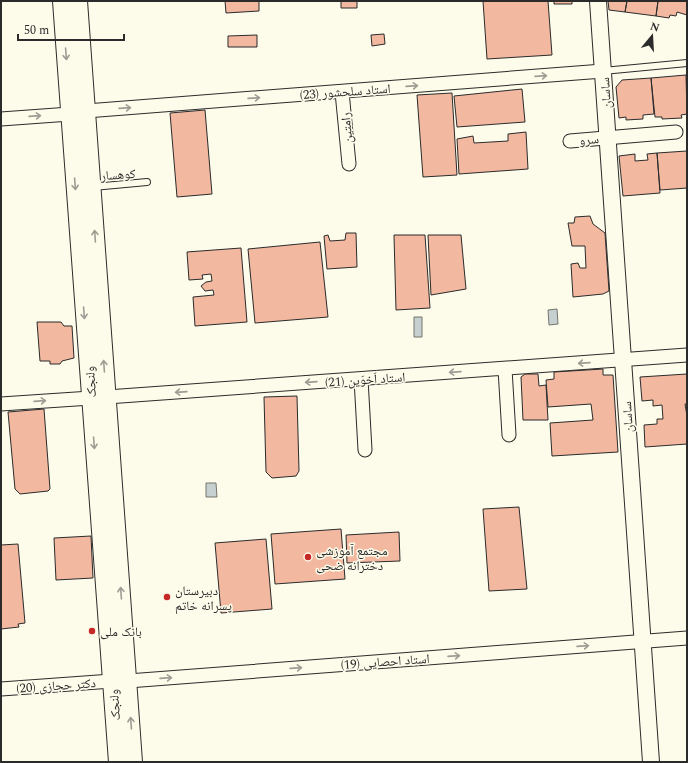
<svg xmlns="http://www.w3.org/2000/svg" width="688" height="763" viewBox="0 0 688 763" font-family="Spectral,'Noto Naskh Arabic',serif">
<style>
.water{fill:#c7d0d0;stroke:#74746e}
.building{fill:#f2b8a0;stroke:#2b2b2b}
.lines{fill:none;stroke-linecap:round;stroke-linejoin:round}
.service-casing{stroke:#2b2b2b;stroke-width:8}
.minor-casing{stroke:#2b2b2b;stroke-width:15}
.tertiary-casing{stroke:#2b2b2b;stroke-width:18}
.secondary-casing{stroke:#2b2b2b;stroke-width:20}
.service{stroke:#fdfbea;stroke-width:6}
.minor{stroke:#fdfbea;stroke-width:13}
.tertiary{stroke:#fdfbea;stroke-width:16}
.secondary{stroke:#fdfbea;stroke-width:18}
.oneway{stroke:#9e9d94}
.poi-dot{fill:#c62828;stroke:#fdfbea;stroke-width:1.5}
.labels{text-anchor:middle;stroke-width:3;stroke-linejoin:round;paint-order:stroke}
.street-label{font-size:13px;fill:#2b2b2b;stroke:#fdfbea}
.poi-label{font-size:13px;fill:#2b2b2b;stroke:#fdfbea;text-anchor:start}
</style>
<rect width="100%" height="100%" fill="#fdfbea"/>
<path class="water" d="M 557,309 L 558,324 L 549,325 L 548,310 Z
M 414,317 L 422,317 L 422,337 L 414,337 Z
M 206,483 L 216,483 L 217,497 L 206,497 Z"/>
<path class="building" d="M 225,1 L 259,1 L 259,11 L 226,13 Z
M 341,1 L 357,1 L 357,8 L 341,8 Z
M 483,1 L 548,1 L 552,55 L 487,59 Z
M 554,1 L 572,1 L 572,4 L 554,4 Z
M 608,1 L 627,1 L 625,12 L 609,10 Z
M 627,1 L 658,1 L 656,16 L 625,12 Z
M 658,1 L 687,1 L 687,15 L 677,12 L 676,16 L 670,15 L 669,18 L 656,16 Z
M 384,34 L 385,44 L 372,46 L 371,35 Z
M 257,35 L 257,47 L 228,47 L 228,36 Z
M 686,75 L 687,114 L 681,115 L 682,118 L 662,119 L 662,117 L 655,117 L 651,78 Z
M 651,78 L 654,114 L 643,115 L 643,119 L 626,120 L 626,117 L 619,118 L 616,87 L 622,80 Z
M 522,89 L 525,122 L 457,127 L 454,96 Z
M 452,93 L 457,175 L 423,177 L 417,95 Z
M 205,110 L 212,194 L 177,197 L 170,113 Z
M 526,132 L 528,169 L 459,174 L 457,139 L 473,136 L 474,143 L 508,141 L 508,134 Z
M 687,151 L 687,188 L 660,190 L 657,153 Z
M 657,153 L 660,193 L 623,196 L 619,156 L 635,154 L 635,161 L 648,160 L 647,154 Z
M 590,216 L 593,224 L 605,233 L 609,291 L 603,294 L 573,297 L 571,264 L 578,263 L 580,268 L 586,268 L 585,246 L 572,246 L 568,223 L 574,223 L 575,217 Z
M 346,233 L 356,233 L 357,267 L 327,269 L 324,236 L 328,235 L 330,241 L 345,240 Z
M 394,235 L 425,235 L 430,308 L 396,310 Z
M 428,235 L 461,235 L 466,289 L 431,295 Z
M 320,242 L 328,317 L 255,323 L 248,249 Z
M 241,248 L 247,322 L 195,326 L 193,297 L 214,295 L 213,290 L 205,291 L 201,286 L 206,282 L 212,281 L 211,274 L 202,275 L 203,279 L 189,280 L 187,252 Z
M 37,322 L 61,322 L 64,326 L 72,326 L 74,358 L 62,361 L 60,364 L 50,364 L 50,361 L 40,361 Z
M 603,369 L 603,375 L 613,375 L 618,452 L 552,456 L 550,423 L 593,420 L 591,404 L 548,407 L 546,380 L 554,379 L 554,372 Z
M 538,374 L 539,386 L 546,385 L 548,420 L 523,420 L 521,377 L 525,374 Z
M 687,374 L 687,404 L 685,404 L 687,416 L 687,444 L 645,447 L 644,425 L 657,424 L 657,419 L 663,419 L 662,405 L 653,406 L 653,400 L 642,401 L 640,377 Z
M 297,396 L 299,471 L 296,476 L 272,478 L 266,472 L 264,397 Z
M 44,409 L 50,489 L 48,491 L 20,494 L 15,489 L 8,412 Z
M 519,507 L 527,589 L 489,591 L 483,509 Z
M 341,529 L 345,579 L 275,584 L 271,534 Z
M 399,532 L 400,561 L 347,563 L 346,535 Z
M 91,536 L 93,578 L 56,580 L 54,538 Z
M 266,539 L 272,609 L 221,613 L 215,543 Z
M 18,544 L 25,623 L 18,624 L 19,627 L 1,629 L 1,545 Z"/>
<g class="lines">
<g class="service-casing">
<path id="service" d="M 603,71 L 687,63
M 93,187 L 147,182"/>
</g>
<g class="minor-casing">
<path id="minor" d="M 342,92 L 349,164
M 86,111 L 603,71
M 1,119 L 70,114
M 570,141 L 676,132
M 505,369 L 509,435
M 361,379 L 365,450
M 107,397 L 687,355
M 1,404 L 91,398
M 128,681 L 687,638
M 1,689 L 112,681"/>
</g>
<g class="tertiary-casing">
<path id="tertiary" d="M 598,1 L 651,762"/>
</g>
<g class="secondary-casing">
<path id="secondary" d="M 62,1 L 118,762
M 78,1 L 133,762"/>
</g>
<use href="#service" class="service"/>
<use href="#minor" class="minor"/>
<use href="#tertiary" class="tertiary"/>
<use href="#secondary" class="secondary"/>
</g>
<defs><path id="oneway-shaft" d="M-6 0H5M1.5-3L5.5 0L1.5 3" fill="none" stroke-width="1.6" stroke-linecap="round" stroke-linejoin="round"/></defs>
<g class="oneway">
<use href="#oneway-shaft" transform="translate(66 54) rotate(86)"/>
<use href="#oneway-shaft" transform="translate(541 76) rotate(-4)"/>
<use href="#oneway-shaft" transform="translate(412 86) rotate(-4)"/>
<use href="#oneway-shaft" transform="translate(254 98) rotate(-4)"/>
<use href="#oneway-shaft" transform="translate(125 108) rotate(-4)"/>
<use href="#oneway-shaft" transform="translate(35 116) rotate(-4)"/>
<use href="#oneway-shaft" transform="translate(75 184) rotate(86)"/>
<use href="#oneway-shaft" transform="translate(95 236) rotate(-94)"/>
<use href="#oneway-shaft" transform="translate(84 313) rotate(86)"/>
<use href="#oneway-shaft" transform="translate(584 363) rotate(176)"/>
<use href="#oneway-shaft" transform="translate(104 366) rotate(-94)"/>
<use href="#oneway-shaft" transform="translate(455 372) rotate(176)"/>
<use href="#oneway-shaft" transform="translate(311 382) rotate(176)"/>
<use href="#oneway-shaft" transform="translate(181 392) rotate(176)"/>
<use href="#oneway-shaft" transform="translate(40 401) rotate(-4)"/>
<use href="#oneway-shaft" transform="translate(94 443) rotate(86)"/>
<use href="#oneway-shaft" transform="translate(121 593) rotate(-94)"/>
<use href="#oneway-shaft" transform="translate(583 646) rotate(-4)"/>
<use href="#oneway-shaft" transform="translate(454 656) rotate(-4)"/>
<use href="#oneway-shaft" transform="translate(296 668) rotate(-4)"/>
<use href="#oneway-shaft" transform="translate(166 678) rotate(-4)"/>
<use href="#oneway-shaft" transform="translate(131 723) rotate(-94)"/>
</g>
<g class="poi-dot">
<circle cx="308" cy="557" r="4"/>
<circle cx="167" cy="597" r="4"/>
<circle cx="92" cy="631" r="4"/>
</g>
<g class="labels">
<g class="street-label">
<text transform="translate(345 91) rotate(-4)" y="5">استاد سلحشور (23)</text>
<text transform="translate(605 93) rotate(-94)" y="5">ساسان</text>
<text transform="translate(346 128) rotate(-95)" y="5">رامتین</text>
<text transform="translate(589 139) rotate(-5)" y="5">سرو</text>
<text transform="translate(118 174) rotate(-4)" y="5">کوهسار</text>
<text transform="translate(365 379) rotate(-4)" y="5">استاد اَخوَين (21)</text>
<text transform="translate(90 382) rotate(-94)" y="5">ولنجک</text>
<text transform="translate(627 417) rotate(-94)" y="5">ساسان</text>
<text transform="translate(385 661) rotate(-4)" y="5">استاد احصایی (19)</text>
<text transform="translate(56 685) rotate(-4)" y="5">دکتر حجازی (20)</text>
<text transform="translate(114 705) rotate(-94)" y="5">ولنجک</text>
</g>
<g class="poi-label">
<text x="316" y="555">مجتمع آموزشی<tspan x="316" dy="15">دخترانه ضحی</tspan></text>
<text x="175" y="595">دبیرستان<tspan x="175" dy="15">پسرانه خاتم</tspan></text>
<text x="100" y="636">بانک ملی</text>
</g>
</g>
<rect width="688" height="763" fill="none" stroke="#2b2b2b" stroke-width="4"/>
<g transform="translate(652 36) rotate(18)" stroke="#fdfbea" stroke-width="3" paint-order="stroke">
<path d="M0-3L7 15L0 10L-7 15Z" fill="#2b2b2b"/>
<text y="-6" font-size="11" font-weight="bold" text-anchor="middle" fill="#2b2b2b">N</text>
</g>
<path d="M18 34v6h106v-6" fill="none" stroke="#2b2b2b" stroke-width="2"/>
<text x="24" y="34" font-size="12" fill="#2b2b2b" stroke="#fdfbea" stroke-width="3" paint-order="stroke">50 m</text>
</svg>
